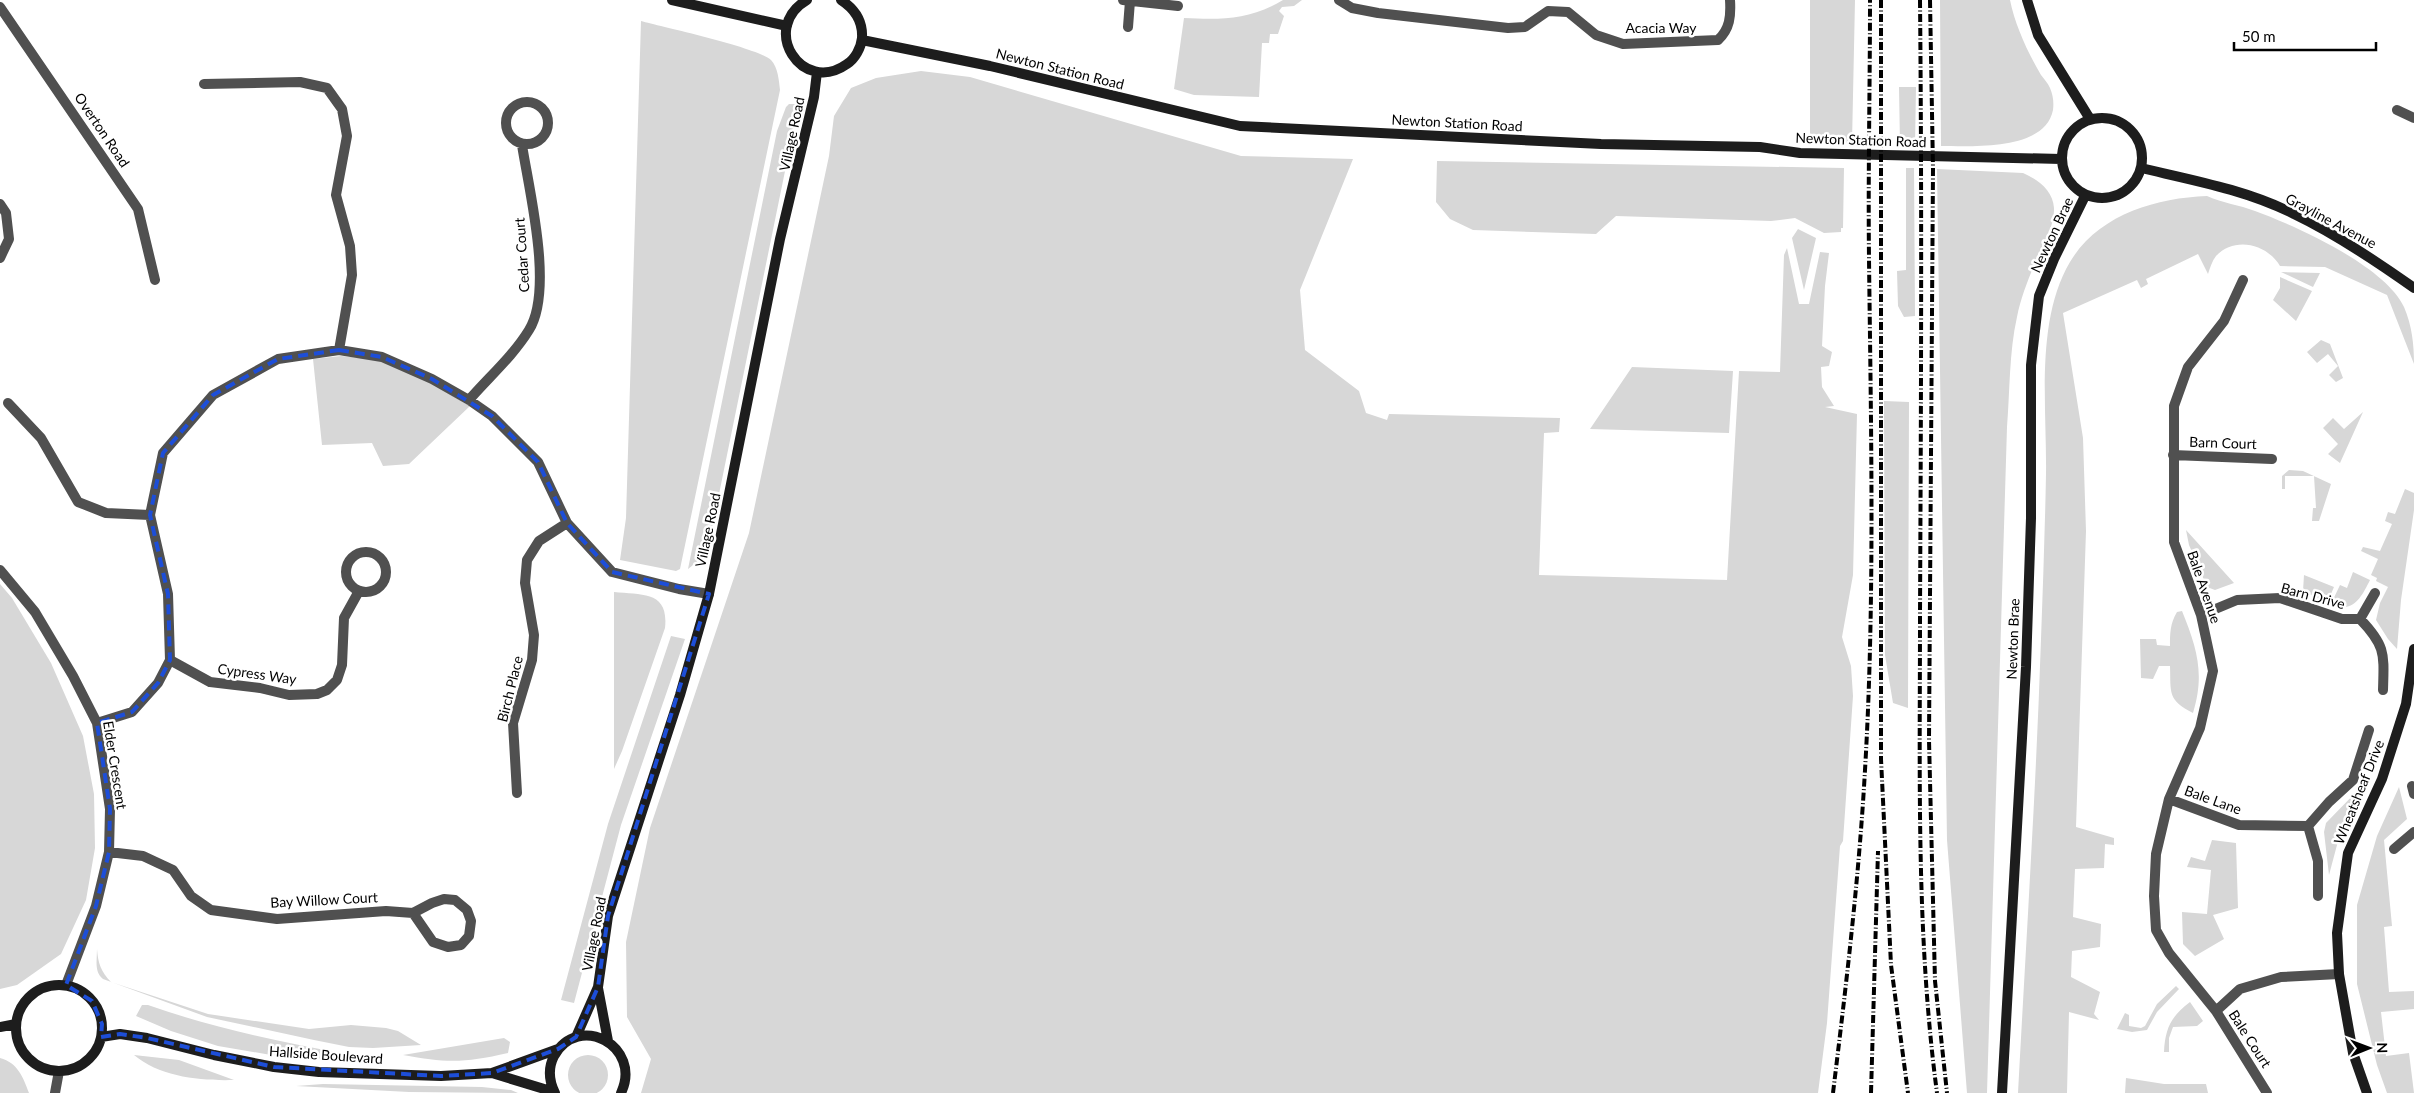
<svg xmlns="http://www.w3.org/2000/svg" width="2414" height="1093" viewBox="0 0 2414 1093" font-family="Lato,sans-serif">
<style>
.green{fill:#d7d7d7}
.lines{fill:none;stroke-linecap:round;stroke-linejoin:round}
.street{stroke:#505050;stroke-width:10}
.secondary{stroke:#1d1d1d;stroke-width:10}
.rail{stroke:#000;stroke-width:4;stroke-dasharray:8 2.5 1 2.5;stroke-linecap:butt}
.marked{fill:none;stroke:#1d4ed8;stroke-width:4;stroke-dasharray:10 6;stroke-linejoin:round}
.labels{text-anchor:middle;stroke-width:5;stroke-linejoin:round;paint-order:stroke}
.street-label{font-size:14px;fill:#000;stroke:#fff}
</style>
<rect width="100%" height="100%" fill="#fff"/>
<path class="green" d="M 1283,0 L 1302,0 L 1294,6 L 1282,7 L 1279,11 L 1284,16 L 1278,34 L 1270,34 L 1269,43 L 1262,43 L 1259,97 L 1194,95 L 1174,89 L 1184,18 C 1221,20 1250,20 1283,0 Z
M 1810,0 L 1855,0 L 1852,143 L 1810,143 Z
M 1940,0 L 2010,0 C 2015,25 2028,53 2041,75 C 2044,79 2048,83 2050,88 C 2053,95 2054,102 2053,110 C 2045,151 1973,146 1941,146 Z
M 641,21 C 663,27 759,48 771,60 C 778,67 779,81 780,90 L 689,526 L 680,569 L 676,571 L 620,560 L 626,518 Z
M 921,71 L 970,77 L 1241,156 L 1353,159 L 1300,290 L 1305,350 L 1359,391 L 1366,413 L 1387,420 L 1389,414 L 1560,418 L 1559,432 L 1544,433 L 1539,575 L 1727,580 L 1739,371 L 1780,372 L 1784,255 L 1787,248 L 1799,304 L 1809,304 L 1820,252 L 1829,253 L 1825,286 L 1822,346 L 1832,352 L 1829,366 L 1821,367 L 1822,387 L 1834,406 L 1825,407 L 1857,414 L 1853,575 L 1842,637 L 1851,666 L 1853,696 L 1843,841 L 1840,846 L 1827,1023 L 1818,1093 L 641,1093 L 651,1059 L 627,1017 L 626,942 L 650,828 L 749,533 L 829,156 L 834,116 L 851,88 L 876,78 Z
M 1899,87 L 1916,87 L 1915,145 L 1900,145 Z
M 789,104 L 795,104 L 793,132 L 708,548 L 700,549 L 697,562 L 688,569 L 777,131 L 786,107 Z
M 1437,161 L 1844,168 L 1843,228 L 1841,228 L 1841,232 L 1824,233 L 1795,218 L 1771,221 L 1616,216 L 1596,234 L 1473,230 L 1450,219 L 1436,202 Z
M 1906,168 L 1914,168 L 1915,316 L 1904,317 L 1898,306 L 1897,271 L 1906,270 Z
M 1937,169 L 2023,173 C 2039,180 2053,191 2054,208 C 2055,225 2043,244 2037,259 C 2029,277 2021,297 2017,317 C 2009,352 2010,391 2007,427 L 1987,1093 L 1967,1093 L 1947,840 Z
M 2207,196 C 2223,203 2239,205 2255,211 C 2296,226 2385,266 2404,307 C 2412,326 2414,344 2414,364 L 2387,295 L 2325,267 L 2280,266 C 2267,244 2235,236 2216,256 C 2212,261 2210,268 2208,274 L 2198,254 L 2146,279 L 2148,284 L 2141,288 L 2137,280 L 2063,313 L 2083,438 L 2086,531 L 2076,827 L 2114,838 L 2114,845 L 2105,844 L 2104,868 L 2075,869 L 2073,917 L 2101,924 L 2100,947 L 2072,951 L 2071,977 L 2100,992 L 2094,1014 L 2099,1020 L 2069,1012 L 2067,1093 L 2018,1093 C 2026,942 2036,790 2041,639 C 2043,584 2045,529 2046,474 C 2047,408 2035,321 2070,262 C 2098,215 2155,198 2207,196 Z
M 1798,229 L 1816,238 L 1804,290 L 1792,238 Z
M 2281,272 L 2320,273 L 2313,287 Z
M 2280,277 L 2312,291 L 2296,321 L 2273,300 L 2280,288 Z
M 2321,340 L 2330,344 L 2343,378 L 2336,382 L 2329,375 L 2338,366 L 2328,354 L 2317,363 L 2307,352 Z
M 341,356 L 383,360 L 429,382 L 470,406 L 409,464 L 383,466 L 372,443 L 322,445 L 313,359 Z
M 1632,367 L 1733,371 L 1729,433 L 1590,429 Z
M 1884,401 L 1909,402 L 1908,708 L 1893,703 L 1885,655 Z
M 2363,412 L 2340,463 L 2328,454 L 2338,444 L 2323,428 L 2333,418 L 2344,429 Z
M 2289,470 L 2303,471 L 2331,484 L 2319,521 L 2312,521 L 2313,508 L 2316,508 L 2314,476 L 2285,476 L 2285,489 L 2282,489 L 2282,476 Z
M 2405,489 L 2414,493 L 2414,510 L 2401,600 L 2397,649 L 2388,639 L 2376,620 L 2380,603 L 2388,587 L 2376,581 L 2377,578 L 2371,575 L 2378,559 L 2361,551 L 2363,547 L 2380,551 L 2392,524 L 2385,521 L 2388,512 L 2395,514 Z
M 2186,530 L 2234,583 L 2215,590 L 2207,587 L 2189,545 Z
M 2353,572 L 2370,580 C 2362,596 2353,615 2331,604 L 2340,585 L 2347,588 Z
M 2304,575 L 2334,587 L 2327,603 L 2303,591 Z
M 0,584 L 12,598 L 51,663 L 83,736 L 94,794 L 95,848 L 86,900 L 61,954 L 17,985 L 0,989 Z
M 614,592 C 643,595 669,591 665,628 L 622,751 L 614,769 Z
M 2182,611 C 2197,648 2205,674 2193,713 C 2167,700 2171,692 2170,666 L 2159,666 L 2153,679 L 2141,678 L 2140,639 L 2156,639 L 2157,645 L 2170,646 C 2170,633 2170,624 2177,612 Z
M 671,636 L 685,639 L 621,825 L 574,1003 L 561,1000 L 608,824 Z
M 2399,787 L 2407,819 L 2384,840 L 2392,926 L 2384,927 L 2389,992 L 2414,991 L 2414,1009 L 2381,1012 L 2386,1056 L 2409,1053 L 2414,1093 L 2387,1093 L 2377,1065 L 2357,984 L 2357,905 L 2377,836 Z
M 2359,789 L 2341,830 L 2329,875 L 2324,832 L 2326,823 Z
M 2212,840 L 2236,843 L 2238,908 L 2213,915 L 2224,939 L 2195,956 L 2183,944 L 2182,912 L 2207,914 L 2211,870 L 2187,867 L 2191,857 L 2205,861 Z
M 97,949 C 98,963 101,972 111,982 L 208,1014 L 309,1029 L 351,1025 L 386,1028 L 398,1031 L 421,1045 L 373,1048 L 349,1047 L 314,1040 L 207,1017 L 103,979 C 94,972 97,960 97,949 Z
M 2176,986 L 2179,989 L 2157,1012 L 2147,1030 L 2132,1032 L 2117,1029 L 2125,1013 L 2129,1015 L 2129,1026 L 2141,1028 L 2145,1026 L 2157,1004 Z
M 2190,1002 L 2203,1021 L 2197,1026 L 2173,1027 L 2169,1038 L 2169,1052 L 2164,1052 C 2165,1029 2171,1016 2190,1002 Z
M 142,1005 L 148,1005 C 213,1028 278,1041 345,1054 L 311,1060 L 271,1055 L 218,1046 L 171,1031 L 136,1016 Z
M 504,1038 L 510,1042 L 508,1053 C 465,1063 446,1063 403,1055 Z
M 134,1055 L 179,1060 L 234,1080 C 201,1081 160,1077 134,1055 Z
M568 1075a20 20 0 1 1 40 0a20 20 0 1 1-40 0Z
M 0,1058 C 18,1063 23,1077 29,1093 L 0,1093 Z
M 2126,1078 L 2164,1084 L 2206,1084 L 2208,1093 L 2125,1093 Z
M 323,1084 L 482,1087 L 511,1090 L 518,1093 L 409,1092 L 296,1086 Z"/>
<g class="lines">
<path class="street" d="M 1123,0 L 1178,6
M 1339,0 L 1352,8 L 1378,13 L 1508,28 L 1525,27 L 1548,11 L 1568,12 L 1596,35 L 1623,44 L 1718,40 C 1730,29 1731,16 1730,0
M 0,7 L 138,209 L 155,280
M 1128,27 L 1130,1
M 204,84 L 300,82 L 327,88 L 342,109 L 347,136 L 336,195 L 350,246 L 352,275 L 339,350
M506 123a21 21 0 1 1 42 0a21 21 0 1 1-42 0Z
M 2397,110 L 2414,118
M 0,204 L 6,213 L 9,239 L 0,258
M 469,400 C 489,377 513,356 529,330 C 554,290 529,190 522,145
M 8,403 L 41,438 L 78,502 L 106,513 L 150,515
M 2173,455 L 2272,459
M346 572a20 20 0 1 1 40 0a20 20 0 1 1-40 0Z
M 0,570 L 35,612 L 73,676 L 97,723 L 110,809 L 109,852 L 96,906 L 66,985
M 2375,593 L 2360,619 C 2386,646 2384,654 2383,690
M 2201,615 L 2237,600 L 2280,598 L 2342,619 L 2360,619
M 170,660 L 210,682 L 260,688 L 289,695 L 317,694 L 327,690 L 337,680 L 342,665 L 344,618 L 359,591
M 97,723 L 132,712 L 158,683 L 170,660 L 168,594 L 150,515 L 163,453 L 213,395 L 278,359 L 339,350 L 382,357 L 432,379 L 469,400 L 492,416 L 538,462 L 567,523 L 612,572 L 679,589 L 709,594
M 2412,786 L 2414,794
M 517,793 L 513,723 L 532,660 L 534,635 L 525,583 L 527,560 L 539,541 L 567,523
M 2169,799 L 2239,825 L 2308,826
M 2394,849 L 2414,832
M 109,852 L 143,856 L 173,870 L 191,896 L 211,910 L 277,919 L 386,911 L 413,913 L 432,903 L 444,899 L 455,900 L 467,910 L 471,921 L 469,936 L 461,945 L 448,947 L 433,942 L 413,913
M 2318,896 L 2318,861 L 2308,826 L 2329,802 L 2353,780 L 2369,730
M 2216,1011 L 2169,953 L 2156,930 L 2154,896 L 2156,854 L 2169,799 L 2200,728 L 2213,671 L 2201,615 L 2174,542 L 2174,406 L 2188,367 L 2224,321 L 2243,280
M 55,1093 L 59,1071
M 2267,1093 L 2216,1011 L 2240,989 L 2281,977 L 2339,974"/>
<path class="secondary" d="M 672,0 L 787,26
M 807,0 C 759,28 802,96 847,64 C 855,59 861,48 862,38 C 863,21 855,9 841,0
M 2027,0 L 2038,35 L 2090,119
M 862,40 L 990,66 L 1240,126 L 1601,144 L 1760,147 L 1800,153 L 2061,159
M2062 158a40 40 0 1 1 80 0a40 40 0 1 1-80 0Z
M 2141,168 C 2192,180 2247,190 2294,214 C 2336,234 2376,261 2414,288
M16 1028a43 43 0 1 1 86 0a43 43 0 1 1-86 0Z
M 598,988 L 608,1041
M 0,1027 L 16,1024
M 101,1037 L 120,1034 L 147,1038 L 214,1055 L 274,1067 L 319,1072 L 441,1076 L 492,1073 L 558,1049
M 576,1037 L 598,987 L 608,916 L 680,695 L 709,594 L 780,239 L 814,97 L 817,72
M 492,1073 L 554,1092
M 555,1093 C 549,1081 548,1068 554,1056 C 578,1012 643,1046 621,1093
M 2002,1093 L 2026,667 L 2031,518 L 2031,365 L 2039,296 L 2054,259 L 2085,196
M 2367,1093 L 2353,1053 L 2339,974 L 2337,933 L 2348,853 L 2382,779 L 2406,704 L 2414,649"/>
<path class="rail" d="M 1881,0 L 1881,759 L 1891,965 L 1908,1093
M 1920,0 C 1922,205 1921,410 1920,616 C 1920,774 1916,935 1937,1093
M 1930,0 L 1933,169 L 1929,740 L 1935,981 L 1947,1093
M 1833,1093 C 1846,986 1859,878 1865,770 C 1875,600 1871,429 1869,259 C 1868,172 1870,86 1870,0
M 1871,1093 L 1878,851"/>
</g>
<path class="marked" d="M 339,350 L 382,357 L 432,379 L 492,416 L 538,462 L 567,523 L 612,572 L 709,594 L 608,916 L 598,987 L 576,1037 L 558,1049 L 492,1073 L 441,1076 L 274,1067 L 147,1038 L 120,1034 L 101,1037 L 102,1024 L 92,1001 L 66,985 L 96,906 L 109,852 L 110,809 L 97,723 L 132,712 L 158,683 L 170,660 L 168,594 L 150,515 L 163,453 L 213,395 L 278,359 Z"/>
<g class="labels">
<g class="street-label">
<text x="1661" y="33">Acacia Way</text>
<text transform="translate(1060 69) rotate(14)" y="5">Newton Station Road</text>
<text transform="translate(1457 123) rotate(3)" y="5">Newton Station Road</text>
<text transform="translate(102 130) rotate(56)" y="5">Overton Road</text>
<text transform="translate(792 134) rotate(-78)" y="5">Village Road</text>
<text transform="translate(1861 140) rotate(2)" y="5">Newton Station Road</text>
<text transform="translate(2331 221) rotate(28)" y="5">Grayline Avenue</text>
<text transform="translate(2052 235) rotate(-65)" y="5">Newton Brae</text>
<text transform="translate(522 255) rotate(-94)" y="5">Cedar Court</text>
<text transform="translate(2223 443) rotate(2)" y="5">Barn Court</text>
<text transform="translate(708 530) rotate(-78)" y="5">Village Road</text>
<text transform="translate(2204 587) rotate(71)" y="5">Bale Avenue</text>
<text transform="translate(2313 596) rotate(15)" y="5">Barn Drive</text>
<text transform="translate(2013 639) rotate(-88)" y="5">Newton Brae</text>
<text transform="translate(257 674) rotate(8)" y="5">Cypress Way</text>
<text transform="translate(510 689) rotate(-76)" y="5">Birch Place</text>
<text transform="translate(115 765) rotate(81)" y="5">Elder Crescent</text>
<text transform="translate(2359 792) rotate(-68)" y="5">Wheatsheaf Drive</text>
<text transform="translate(2213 800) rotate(20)" y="5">Bale Lane</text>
<text transform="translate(324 900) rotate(-3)" y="5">Bay Willow Court</text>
<text transform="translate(594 934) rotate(-79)" y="5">Village Road</text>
<text transform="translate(2250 1039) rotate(57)" y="5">Bale Court</text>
<text transform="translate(326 1055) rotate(4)" y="5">Hallside Boulevard</text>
</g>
</g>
<g transform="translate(2369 1048) rotate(89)" stroke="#ffffff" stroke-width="4" paint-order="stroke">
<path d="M0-4L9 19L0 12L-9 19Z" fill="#000000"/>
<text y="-8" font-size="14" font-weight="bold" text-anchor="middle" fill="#000000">N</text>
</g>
<path d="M2234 42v8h142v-8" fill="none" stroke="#000000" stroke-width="2.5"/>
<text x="2242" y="42" font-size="15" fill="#000000" stroke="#ffffff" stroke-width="4" paint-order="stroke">50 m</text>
</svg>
